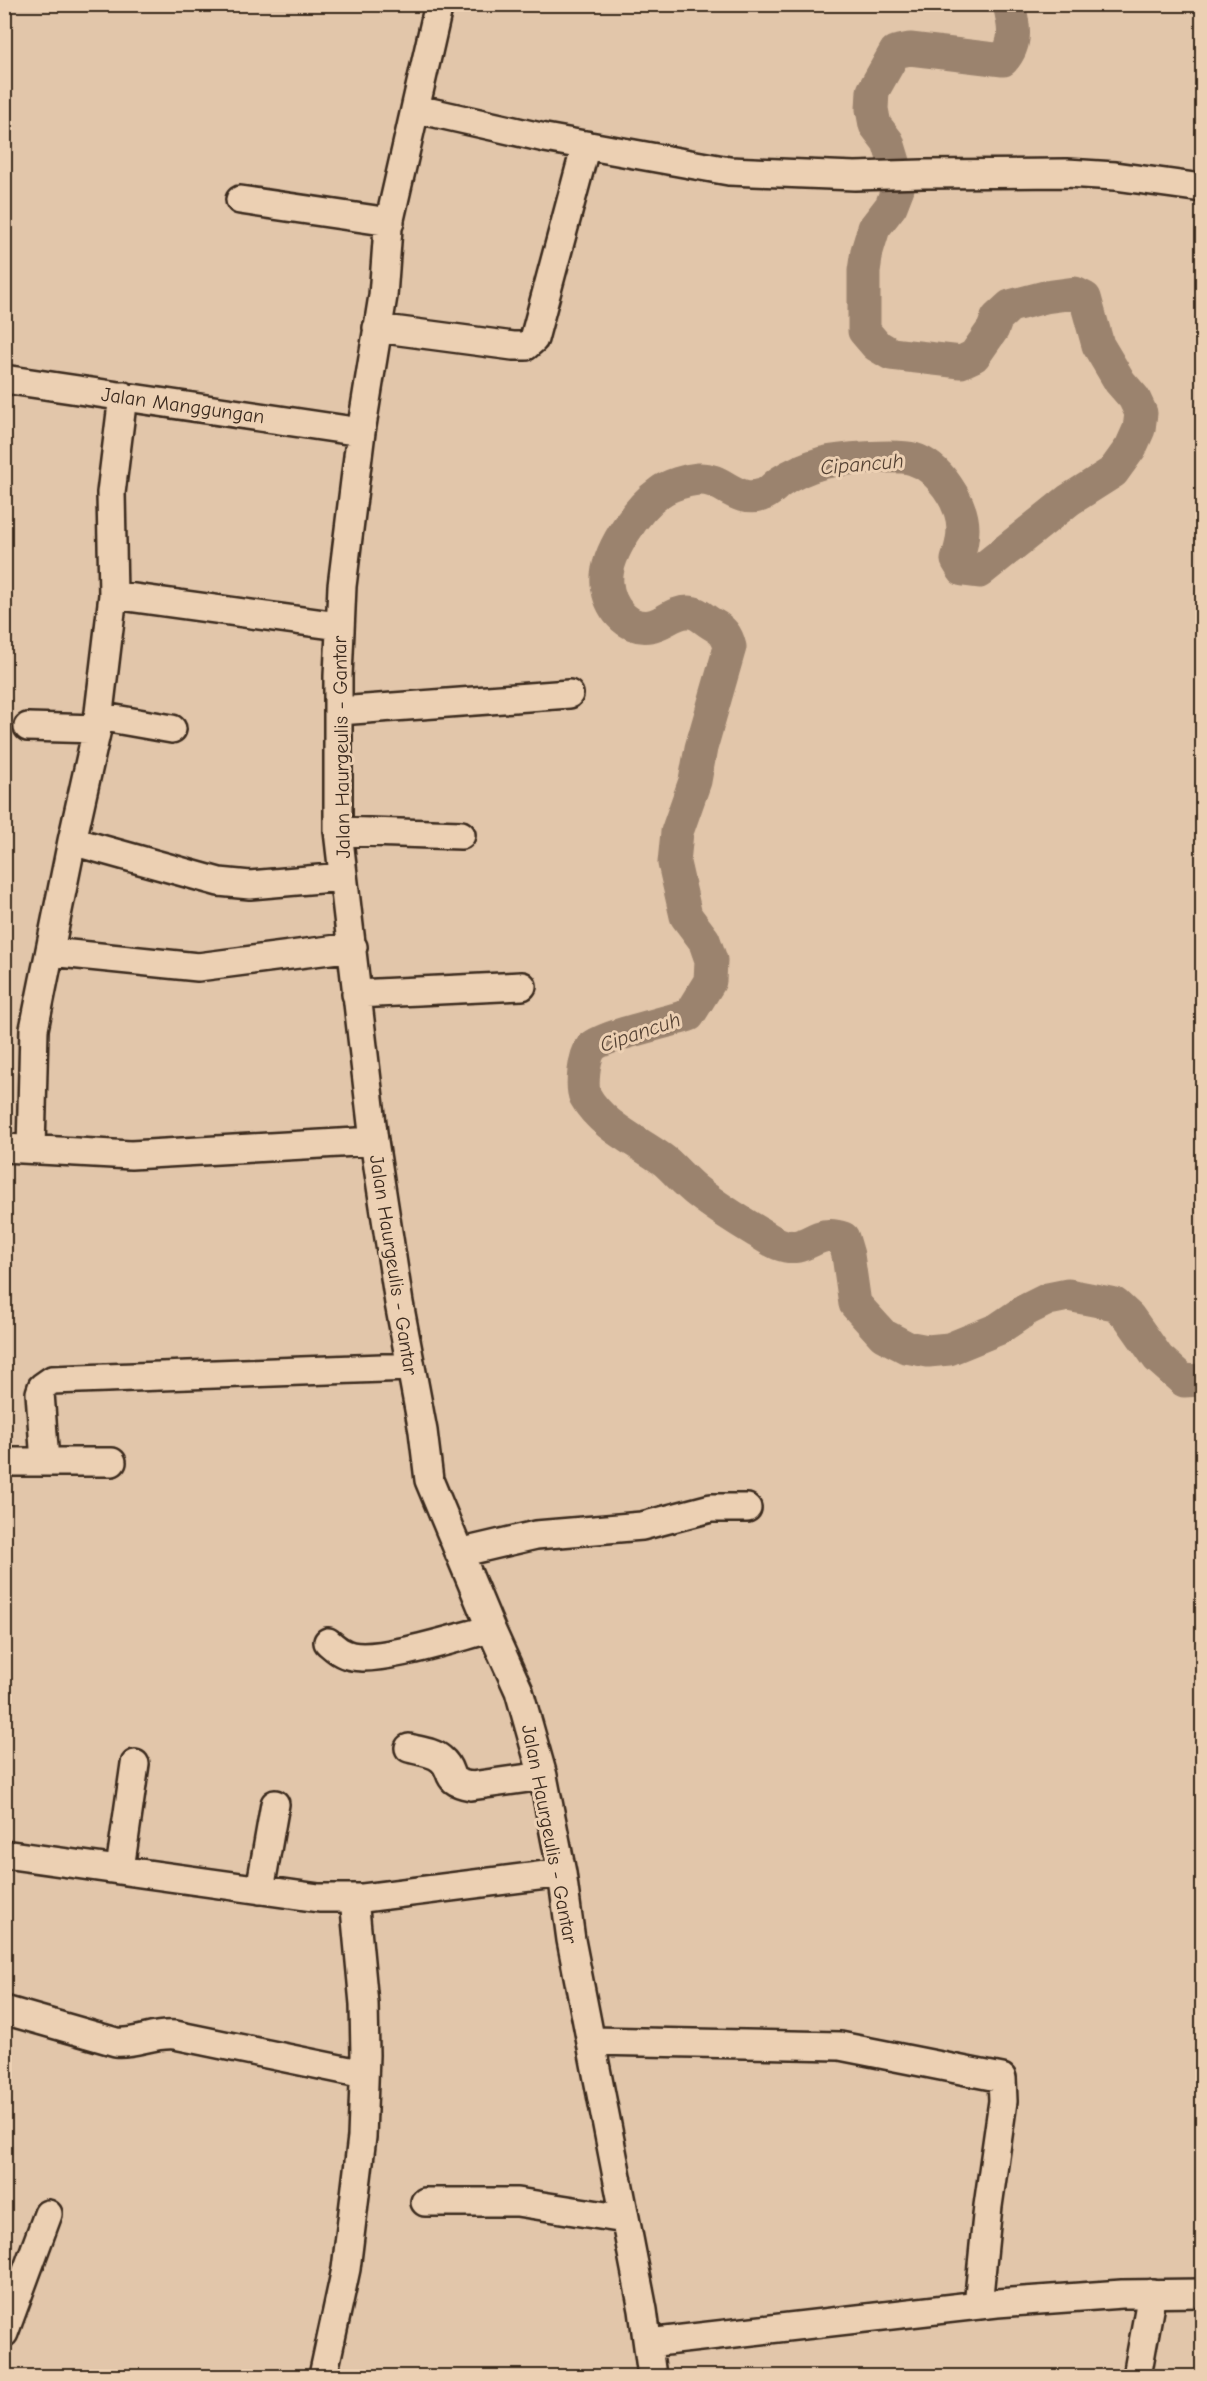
<svg xmlns="http://www.w3.org/2000/svg" width="1207" height="2381" viewBox="0 0 1207 2381" font-family="'Comic Neue',sans-serif">
<style>
.lines{fill:none;stroke-linecap:round;stroke-linejoin:round}
.river{stroke:#9b836e;stroke-width:33}
.minor-casing{stroke:#3b2a1e;stroke-width:32}
.minor{stroke:#ecd0b3;stroke-width:27}
.labels{text-anchor:middle;stroke-width:6;stroke-linejoin:round;paint-order:stroke}
.street-label{font-size:20px;fill:#3b2a1e;stroke:#ecd0b3}
.water-label{font-size:21px;font-style:italic;fill:#534032;stroke:#ecd0b3}
</style>
<rect width="100%" height="100%" fill="#e2c6aa"/>
<filter id="ink" filterUnits="userSpaceOnUse"><feTurbulence type="fractalNoise" baseFrequency=".0167" numOctaves="2"/><feDisplacementMap in="SourceGraphic" scale="12" xChannelSelector="R" yChannelSelector="G"/><feConvolveMatrix kernelMatrix="1 2 1 2 8 2 1 2 1" color-interpolation-filters="sRGB"/></filter>
<g filter="url(#ink)">
<g class="lines">
<path class="river" d="M 1009,4 C 1014,25 1018,43 1003,60 L 910,49 L 895,52 L 873,91 L 872,109 L 875,125 L 888,142 L 899,178 L 898,188 L 891,206 L 874,228 L 867,251 L 864,271 L 864,331 L 876,345 L 891,354 L 961,362 L 974,356 L 993,329 L 997,318 L 1010,306 L 1045,297 L 1075,293 L 1085,298 L 1098,345 L 1120,382 L 1134,398 L 1141,413 L 1139,429 L 1131,447 L 1113,472 L 1069,500 L 979,572 L 963,570 L 957,560 C 960,551 963,540 963,529 C 963,503 938,466 913,459 C 897,454 838,459 822,463 C 808,467 792,474 780,482 C 774,486 769,493 762,495 C 735,504 723,477 698,479 C 687,480 669,485 660,492 C 637,508 604,555 607,584 C 609,606 626,630 650,626 C 664,624 673,612 688,612 C 699,612 703,619 712,624 C 723,630 727,635 730,647 L 701,748 L 695,781 L 677,832 L 674,863 L 686,916 L 704,940 L 711,960 L 710,981 L 689,1015 C 670,1022 601,1036 591,1048 C 584,1057 581,1087 585,1096 C 602,1127 640,1142 666,1162 C 677,1172 687,1184 699,1193 C 717,1207 736,1219 756,1231 C 763,1235 771,1241 779,1244 C 808,1255 814,1227 843,1238 L 848,1255 L 855,1304 L 883,1335 L 906,1347 L 928,1351 L 949,1349 L 998,1329 L 1026,1310 L 1048,1299 L 1068,1295 L 1115,1304 L 1129,1317 L 1158,1358 L 1184,1381 L 1202,1380"/>
<g class="minor-casing">
<path id="minor" d="M 439,4 L 388,228 L 383,296 L 361,432 L 342,586 L 338,676 L 338,831 L 374,1141 L 399,1303 L 423,1431 L 429,1480 L 491,1629 L 519,1691 L 543,1776 L 562,1873 L 571,1940 L 643,2310 L 652,2376
M 417,109 L 545,138 L 729,171 L 855,176 L 923,174 L 1067,173 L 1115,176 L 1202,188
M 240,200 L 390,222
M 377,328 L 513,346 L 526,346 L 534,339 L 586,145
M 4,379 L 361,432
M 113,595 L 111,493 L 123,396
M 339,711 L 569,694
M 98,716 L 172,729
M 28,727 L 97,729 L 113,595 L 339,626
M 338,831 L 461,835
M 72,841 L 219,882 L 250,885 L 343,877
M 50,952 L 198,967 L 353,947
M 356,994 L 522,986
M 4,1148 L 131,1155 L 374,1141
M 31,1149 L 34,1029 L 72,841 L 97,729
M 4,1462 L 112,1462
M 45,1462 L 40,1393 L 42,1387 L 52,1380 L 410,1367
M 459,1553 L 536,1535 L 642,1526 L 711,1508 L 747,1508
M 328,1642 C 335,1648 341,1654 352,1656 C 382,1662 458,1637 491,1629
M 409,1748 C 419,1751 433,1752 441,1759 C 456,1771 442,1781 471,1786 L 543,1776
M 4,1854 L 319,1898 L 363,1898 L 562,1873
M 120,1869 L 135,1764
M 260,1890 L 275,1804
M 4,2010 L 116,2042 C 135,2044 154,2033 175,2035 L 364,2074
M 591,2041 L 840,2046 L 1002,2078 L 1003,2101 L 988,2206 L 978,2305
M 425,2202 L 517,2202 L 625,2219
M 4,2333 L 48,2214
M 648,2343 L 997,2303 L 1122,2294 L 1202,2293
M 323,2376 L 346,2269 L 362,2137 L 365,2055 L 364,2004 L 354,1898
M 1137,2376 L 1152,2293"/>
</g>
<use href="#minor" class="minor"/>
</g>
</g>
<g class="labels">
<g class="street-label">
<text transform="translate(183 405) rotate(8)" y="7">Jalan Manggungan</text>
<text transform="translate(341 747) rotate(-91)" y="7">Jalan Haurgeulis - Gantar</text>
<text transform="translate(394 1265) rotate(81)" y="7">Jalan Haurgeulis - Gantar</text>
<text transform="translate(550 1834) rotate(79)" y="7">Jalan Haurgeulis - Gantar</text>
</g>
<g class="water-label">
<text transform="translate(862 464) rotate(-5)" y="7">Cipancuh</text>
<text transform="translate(640 1032) rotate(-19)" y="7">Cipancuh</text>
</g>
</g>
<rect width="1207" height="2381" fill="none" stroke="#ecd0b3" stroke-width="24"/>
<rect x="12" y="12" width="1183" height="2357" fill="none" stroke="#3b2a1e" stroke-width="2" filter="url(#ink)"/>
</svg>
